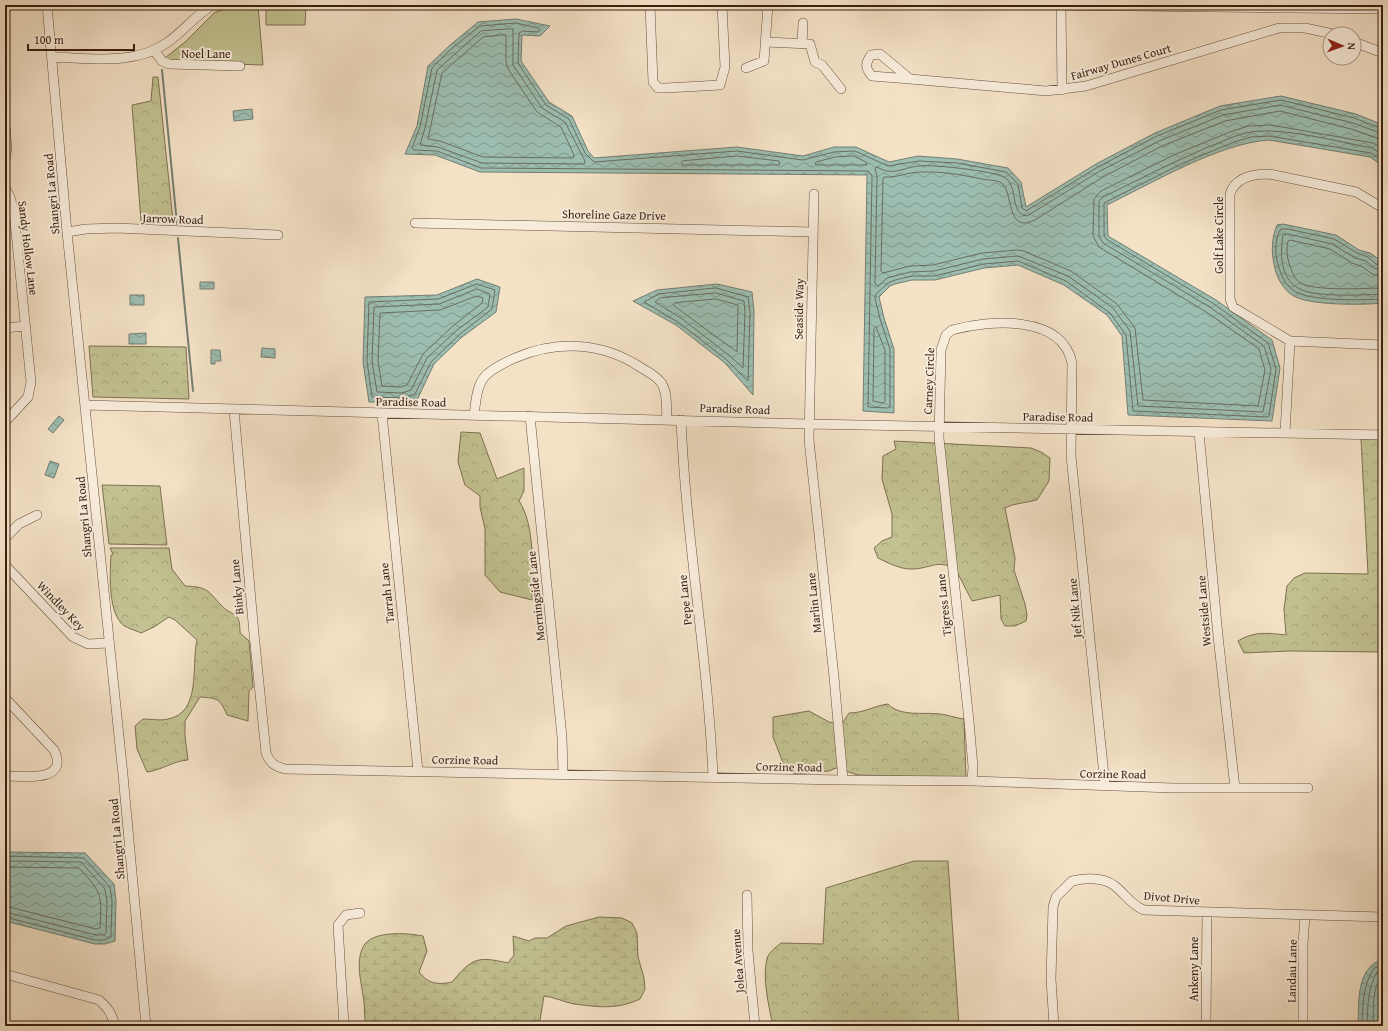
<svg xmlns="http://www.w3.org/2000/svg" width="1388" height="1031" viewBox="0 0 1388 1031" font-family="'Gentium Book Plus',serif">
<style>
.grass{fill:#c2c191;stroke:#7e7050}
.forest{fill:url(#forest-crowns);stroke:#7e7050}
.wetland{fill:url(#wetland-marsh);stroke:#7e7050}
.water{fill:url(#water-waves);stroke:#747e71}
.lines{fill:none;stroke-linecap:round;stroke-linejoin:round}
.shore{stroke:#6a6e60;stroke-width:1}
.stream{stroke:#747e71;stroke-width:2}
.minor-casing{stroke:#68503e;stroke-width:10}
.minor{stroke:#f8ecdb;stroke-width:9}
.labels{text-anchor:middle;stroke-width:4;stroke-linejoin:round;paint-order:stroke}
.street-label{font-size:12px;fill:#391f10;stroke:#f8ecdb}
</style>
<defs>
<pattern id="forest-crowns" width="20" height="18" patternUnits="userSpaceOnUse"><rect width="20" height="18" fill="#c2c191"/><path d="M2 6a3 3 0 1 1 6 0M12 15a3 3 0 1 1 6 0" fill="none" stroke="#a7a57c"/></pattern>
<pattern id="wetland-marsh" width="20" height="14" patternUnits="userSpaceOnUse"><rect width="20" height="14" fill="#c2c191"/><path d="M1 5h8M5 5V1M11 12h8M15 12V8" fill="none" stroke="#a7a57c"/></pattern>
<pattern id="water-waves" width="16" height="10" patternUnits="userSpaceOnUse"><rect width="16" height="10" fill="#9cbeb1"/><path d="M0 5q4-4 8 0t8 0" fill="none" stroke="#809a8f"/></pattern>
</defs>
<rect width="100%" height="100%" fill="#f4e2c7"/>
<filter id="stains"><feTurbulence type="fractalNoise" baseFrequency=".005" numOctaves="4"/><feColorMatrix values="0 0 0 0 .2 0 0 0 0 .09 0 0 0 0 .02 0 0 0 .5 -.17"/></filter>
<radialGradient id="worn" r=".72"><stop offset=".6" stop-color="#630" stop-opacity="0"/><stop offset="1" stop-color="#630" stop-opacity=".3"/></radialGradient>
<path class="grass" d="M 232,5 L 258,5 L 263,65 L 169,62 L 165,58 L 185,42 L 214,13 Z
M 266,5 L 306,5 L 305,25 L 266,25 Z"/>
<path class="forest" d="M 153,77 L 158,77 L 173,220 L 141,221 L 132,105 L 151,101 Z
M 89,346 L 186,347 L 189,399 L 93,397 Z
M 461,432 L 480,433 L 497,479 L 524,468 L 524,491 L 519,501 C 535,524 533,573 532,600 L 500,592 L 485,575 L 485,529 L 480,507 L 480,496 L 465,485 L 458,462 Z
M 1361,439 L 1383,439 L 1383,652 L 1290,651 L 1244,653 L 1238,641 C 1254,631 1268,633 1286,635 L 1284,609 L 1287,586 L 1294,578 L 1305,573 L 1368,574 Z
M 894,441 L 1031,448 L 1041,452 L 1050,458 L 1049,481 L 1037,500 L 1012,505 L 1005,508 L 1015,558 L 1014,570 L 1025,604 L 1027,615 L 1026,621 L 1015,626 L 1005,626 L 1001,619 L 1000,595 L 972,601 L 955,568 C 935,560 932,568 913,569 C 902,570 888,563 878,558 L 874,548 L 882,541 L 892,537 L 892,514 L 882,479 L 883,456 L 896,449 Z
M 102,485 L 160,486 L 167,545 L 109,544 Z
M 110,548 L 169,548 L 172,569 L 185,586 C 208,587 207,590 221,605 C 233,618 240,609 240,633 L 249,641 L 253,687 L 249,691 L 248,721 L 227,715 C 220,699 218,698 200,697 L 185,721 L 185,736 L 188,760 C 173,761 162,770 147,772 L 137,749 L 135,726 L 143,719 C 151,719 161,721 168,719 C 202,713 191,665 197,640 L 175,620 L 169,617 L 154,627 L 141,633 C 135,630 125,628 121,623 C 108,608 110,574 111,555 L 113,554 Z
M 888,704 C 900,717 924,712 940,714 C 948,715 956,718 964,719 L 966,778 L 858,775 L 836,768 L 829,771 L 795,774 L 785,768 L 773,737 L 773,717 L 809,711 L 829,722 L 842,724 L 849,713 C 864,713 873,706 888,704 Z
M 914,861 L 948,861 L 959,1026 L 773,1026 C 769,1007 762,978 767,959 C 768,953 776,947 781,943 L 823,944 L 826,888 Z"/>
<path class="wetland" d="M 599,917 L 622,918 L 632,923 L 637,933 L 638,957 L 644,978 L 645,989 L 640,999 C 616,1010 599,1007 574,1004 C 564,1002 554,997 544,996 L 539,1026 L 366,1026 C 364,1018 365,1010 364,1002 C 362,985 355,963 363,947 C 371,930 408,933 423,936 L 427,951 L 419,972 C 428,984 438,985 452,982 C 472,958 477,956 508,963 L 514,955 L 513,936 L 529,941 L 535,938 L 547,938 L 566,926 Z"/>
<path class="water" d="M 516,19 L 550,26 L 540,36 L 522,35 L 521,61 L 549,102 L 572,116 L 588,151 L 594,158 L 737,147 L 803,156 L 834,147 L 856,147 L 889,162 L 918,156 L 957,159 L 1008,168 L 1021,182 L 1026,207 L 1096,164 L 1155,133 L 1220,106 L 1281,96 L 1356,114 L 1383,125 L 1383,166 L 1370,157 L 1269,140 C 1220,143 1152,183 1107,205 L 1108,236 L 1216,300 L 1272,340 L 1280,368 L 1272,421 L 1128,415 L 1122,336 L 1107,315 L 1064,285 L 1018,265 L 984,268 L 935,280 L 912,280 L 895,284 L 890,286 L 879,297 L 884,318 L 894,349 L 894,413 L 863,411 L 867,175 L 480,172 L 435,155 L 405,154 L 417,126 L 428,66 L 449,46 L 478,22 Z
M 252,109 L 253,119 L 234,121 L 233,111 Z
M 1283,224 L 1336,235 L 1359,250 L 1370,253 L 1383,262 L 1383,303 C 1364,305 1308,306 1292,295 C 1282,288 1276,276 1274,264 C 1271,251 1272,237 1277,225 Z
M 477,279 L 500,287 L 496,312 L 462,337 L 434,364 L 418,398 L 404,402 L 369,402 L 363,362 L 365,297 L 437,295 Z
M 200,282 L 214,282 L 214,289 L 200,289 Z
M 717,284 L 752,292 L 754,311 L 753,395 L 725,363 L 676,325 L 633,301 L 657,290 Z
M 130,295 L 144,295 L 144,305 L 130,305 Z
M 146,333 L 146,344 L 129,344 L 129,334 Z
M 262,348 L 275,349 L 275,358 L 261,357 Z
M 211,350 L 220,350 L 221,361 L 215,361 L 215,364 L 211,364 Z
M 59,416 L 64,420 L 53,433 L 48,429 Z
M 50,461 L 59,464 L 54,478 L 45,475 Z
M 5,852 L 85,853 L 114,884 L 116,901 L 115,941 L 105,944 L 95,944 L 5,921 Z
M 1376,962 L 1383,962 L 1383,1026 L 1358,1026 C 1359,1005 1356,975 1376,962 Z"/>
<g class="lines">
<path class="shore" d="M 513,29 L 513,65 L 542,108 L 565,122 L 585,161 L 584,164 L 482,163 L 438,147 L 420,145 L 425,128 L 437,70 L 481,31 Z
M 506,35 L 506,62 L 508,69 L 537,112 L 561,127 L 574,155 L 573,158 L 483,157 L 440,141 L 428,139 L 442,73 L 483,37 Z
M 1383,129 L 1354,118 L 1281,100 L 1221,110 L 1157,136 L 1098,167 L 1026,211 L 1022,208 L 1018,184 L 1006,172 L 957,163 L 919,161 L 888,166 L 855,151 L 834,152 L 803,160 L 737,151 L 594,162 L 585,153 L 569,119 L 546,105 L 518,63 L 519,33 L 523,31 L 538,32 L 540,30 L 538,28 L 516,23 L 480,26 L 451,49 L 432,68 L 420,127 L 412,148 L 414,150 L 437,151 L 481,168 L 868,171 L 872,176 L 868,407 L 888,408 L 890,407 L 890,349 L 880,319 L 875,298 L 876,294 L 888,283 L 895,280 L 912,276 L 934,276 L 984,264 L 1018,261 L 1066,281 L 1110,313 L 1126,335 L 1133,411 L 1267,417 L 1269,416 L 1276,369 L 1268,343 L 1214,304 L 1106,239 L 1104,235 L 1104,203 L 1181,164 L 1234,142 L 1251,137 L 1269,136 L 1371,153 L 1383,161
M 1383,134 L 1353,123 L 1280,105 L 1223,115 L 1159,141 L 1100,171 L 1027,216 C 1009,214 1019,185 1004,177 C 993,171 931,164 918,166 C 908,167 897,173 887,171 C 884,171 880,168 876,167 L 875,169 L 877,176 L 875,284 L 878,286 L 887,278 L 910,272 L 934,271 L 983,259 L 1018,256 L 1068,276 L 1113,308 L 1130,331 L 1138,406 L 1263,412 L 1271,369 L 1264,346 L 1211,308 L 1103,243 L 1099,236 L 1099,201 L 1103,197 C 1138,180 1173,162 1208,147 C 1222,142 1237,134 1251,132 C 1284,127 1339,142 1372,148 L 1383,155
M 1383,140 L 1351,129 L 1280,111 L 1225,121 L 1162,146 L 1103,177 L 1035,220 C 1004,235 1015,189 1000,182 C 995,180 987,180 982,179 C 962,175 941,171 921,172 C 908,172 897,178 884,177 L 883,179 L 881,271 L 883,273 L 910,266 L 933,265 L 982,253 L 1017,250 L 1024,251 L 1071,271 L 1117,304 L 1135,328 L 1143,400 L 1258,406 L 1265,370 L 1259,349 L 1208,313 L 1099,247 L 1093,236 L 1094,199 L 1101,191 L 1176,154 L 1230,132 L 1248,126 L 1271,125 L 1373,143 L 1383,148
M 737,156 L 779,161 L 780,164 L 778,165 L 683,165 L 681,163 L 683,161 Z
M 854,156 L 866,162 L 867,165 L 817,165 L 815,164 L 816,162 L 835,157 Z
M 1383,266 L 1376,264 L 1368,257 L 1357,253 L 1334,239 L 1288,229 L 1281,229 C 1275,237 1275,251 1277,261 C 1280,272 1284,284 1293,290 C 1308,302 1363,300 1383,299
M 1383,271 L 1374,268 L 1366,261 L 1355,258 L 1332,244 L 1288,234 L 1283,235 C 1280,252 1280,278 1298,288 C 1314,298 1363,295 1383,294
M 1383,277 L 1372,274 L 1363,267 L 1352,263 L 1330,249 L 1290,240 L 1288,241 C 1286,250 1287,258 1290,266 C 1292,272 1294,278 1299,282 C 1313,292 1366,288 1383,288
M 477,284 L 495,290 L 492,309 L 460,334 L 431,362 L 415,394 L 403,398 L 372,397 L 367,361 L 369,302 L 438,299 Z
M 716,288 L 748,297 L 750,312 L 748,381 L 727,360 L 678,322 L 644,302 L 659,294 Z
M 477,289 L 490,294 L 488,307 L 457,330 L 427,358 L 411,390 L 402,393 L 377,392 L 372,361 L 374,307 L 439,304 Z
M 716,293 L 744,301 L 745,312 L 743,368 L 730,356 L 681,318 L 655,302 L 660,298 Z
M 477,296 L 483,298 L 482,303 L 453,326 L 423,354 L 407,385 L 401,387 L 382,386 L 378,361 L 380,313 L 440,310 Z
M 716,299 L 738,305 L 737,352 L 673,305 L 675,303 Z
M 876,327 L 885,350 L 885,401 L 883,403 L 873,401 L 874,329 Z
M 5,856 L 84,858 L 110,887 L 112,901 L 111,937 L 104,940 L 95,940 L 5,917
M 5,861 L 81,862 L 105,889 L 107,901 L 106,933 L 104,935 L 96,935 L 5,912
M 5,867 L 79,868 C 102,893 102,894 100,928 L 96,929 L 5,906
M 1362,1026 C 1363,1005 1362,987 1374,968 L 1383,966
M 1367,1026 C 1368,1007 1367,989 1377,972 L 1383,971
M 1373,1026 C 1374,1014 1371,983 1383,977"/>
<path class="stream" d="M 162,70 L 177,224
M 178,238 L 193,391"/>
<g class="minor-casing">
<path id="minor" d="M 47,5 L 67,232 L 123,775 L 146,1026
M 650,5 L 653,82 L 658,88 L 666,88 L 720,85 L 725,67 L 722,5
M 1049,5 L 1383,9
M 1061,5 L 1062,90
M 766,42 L 810,44 L 815,62 L 822,65 L 841,89
M 1354,42 L 1383,53
M 802,44 L 803,23
M 154,50 L 162,61 L 169,64 L 240,66
M 880,54 L 910,79 L 872,76 C 865,68 865,64 871,55 Z
M 52,57 C 91,58 135,66 168,42 C 184,31 195,15 213,5
M 746,68 L 764,61 L 768,5
M 910,79 L 1046,91 L 1086,86 L 1279,28 L 1305,28 L 1333,34
M 5,125 L 7,149 L 5,159
M 5,188 L 10,197 L 14,212 L 31,382 L 28,397 L 5,422
M 814,194 L 809,440 L 834,677 L 843,780
M 1383,208 L 1356,192 L 1269,174 C 1253,174 1235,177 1230,194 L 1230,299 L 1233,307 L 1290,341 L 1383,345
M 415,223 L 813,232
M 67,232 L 86,229 L 116,228 L 278,235
M 5,328 L 25,326
M 85,405 L 808,424 L 1383,435
M 234,410 L 254,634 L 266,753 C 270,763 274,766 285,769 L 843,780 L 972,781 L 1173,788 L 1308,788
M 382,414 L 418,771
M 474,415 C 476,402 476,386 486,375 C 494,368 506,362 515,358 C 557,340 602,342 640,367 C 648,372 657,376 662,384 C 668,394 666,408 667,420
M 530,416 L 562,737 L 563,774
M 681,420 C 686,540 708,658 713,777
M 1199,432 L 1218,636 L 1235,788
M 1285,433 L 1290,341
M 5,538 L 19,524 L 37,515
M 5,565 L 73,637 L 88,644 L 108,643
M 5,698 L 54,750 C 70,783 23,776 5,776
M 972,781 L 973,767 L 969,721 L 939,438 L 941,350 L 946,335 L 952,330 C 989,320 1062,314 1072,363 L 1071,456 L 1105,785
M 747,895 L 748,951 L 755,1026
M 5,974 L 99,1000 C 108,1008 112,1014 115,1026
M 344,1026 L 338,925 L 346,915 L 360,913
M 1054,1026 L 1051,979 L 1053,907 L 1056,897 L 1072,881 C 1086,878 1103,877 1115,886 C 1125,894 1131,905 1144,910 L 1383,917
M 1206,1026 L 1207,912
M 1303,1026 L 1303,944 L 1305,916"/>
</g>
<use href="#minor" class="minor"/>
</g>
<g class="labels">
<g class="street-label">
<text x="206" y="58">Noel Lane</text>
<text transform="translate(1121 62) rotate(-16)" y="4">Fairway Dunes Court</text>
<text transform="translate(52 194) rotate(-95)" y="4">Shangri La Road</text>
<text transform="translate(614 215) rotate(1)" y="4">Shoreline Gaze Drive</text>
<text transform="translate(173 219) rotate(2)" y="4">Jarrow Road</text>
<text transform="translate(1219 235) rotate(-90)" y="4">Golf Lake Circle</text>
<text transform="translate(28 248) rotate(83)" y="4">Sandy Hollow Lane</text>
<text transform="translate(799 309) rotate(-89)" y="4">Seaside Way</text>
<text transform="translate(929 381) rotate(-88)" y="4">Carney Circle</text>
<text transform="translate(411 402) rotate(1)" y="4">Paradise Road</text>
<text transform="translate(735 409) rotate(2)" y="4">Paradise Road</text>
<text transform="translate(1058 417) rotate(1)" y="4">Paradise Road</text>
<text transform="translate(84 517) rotate(-95)" y="4">Shangri La Road</text>
<text transform="translate(237 587) rotate(-95)" y="4">Binky Lane</text>
<text transform="translate(387 593) rotate(-96)" y="4">Tarrah Lane</text>
<text transform="translate(536 596) rotate(-96)" y="4">Morningside Lane</text>
<text transform="translate(685 600) rotate(-96)" y="4">Pepe Lane</text>
<text transform="translate(814 603) rotate(-96)" y="4">Marlin Lane</text>
<text transform="translate(944 605) rotate(-96)" y="4">Tigress Lane</text>
<text transform="translate(61 606) rotate(46)" y="4">Windley Key</text>
<text transform="translate(1075 608) rotate(-95)" y="4">Jef Nik Lane</text>
<text transform="translate(1204 611) rotate(-95)" y="4">Westside Lane</text>
<text transform="translate(465 760) rotate(1)" y="4">Corzine Road</text>
<text transform="translate(789 767) rotate(1)" y="4">Corzine Road</text>
<text transform="translate(1113 774) rotate(1)" y="4">Corzine Road</text>
<text transform="translate(117 839) rotate(-95)" y="4">Shangri La Road</text>
<text transform="translate(1172 898) rotate(5)" y="4">Divot Drive</text>
<text transform="translate(738 961) rotate(-94)" y="4">Jolea Avenue</text>
<text transform="translate(1194 969) rotate(-90)" y="4">Ankeny Lane</text>
<text transform="translate(1292 971) rotate(-89)" y="4">Landau Lane</text>
</g>
</g>
<rect width="1388" height="1031" fill="none" stroke="#f4e2c7" stroke-width="20"/>
<rect x="6" y="6" width="1376" height="1019" fill="none" stroke="#391f10" stroke-width="2"/>
<rect x="10" y="10" width="1368" height="1011" fill="none" stroke="#391f10"/>
<g transform="translate(1342 46) rotate(92)"><circle r="19" fill="#f8ecdb" stroke="#ac9a8a"/>
<path d="M0-3L7 15L0 10L-7 15Z" fill="#8f2418"/>
<text y="-6" font-size="11" font-weight="bold" text-anchor="middle" fill="#391f10">N</text>
</g>
<path d="M28 44v6h106v-6" fill="none" stroke="#391f10" stroke-width="2"/>
<text x="34" y="44" font-size="12" fill="#391f10" stroke="#f8ecdb" stroke-width="3" paint-order="stroke">100 m</text>
<rect width="100%" height="100%" filter="url(#stains)"/>
<rect width="100%" height="100%" fill="url(#worn)"/>
</svg>
